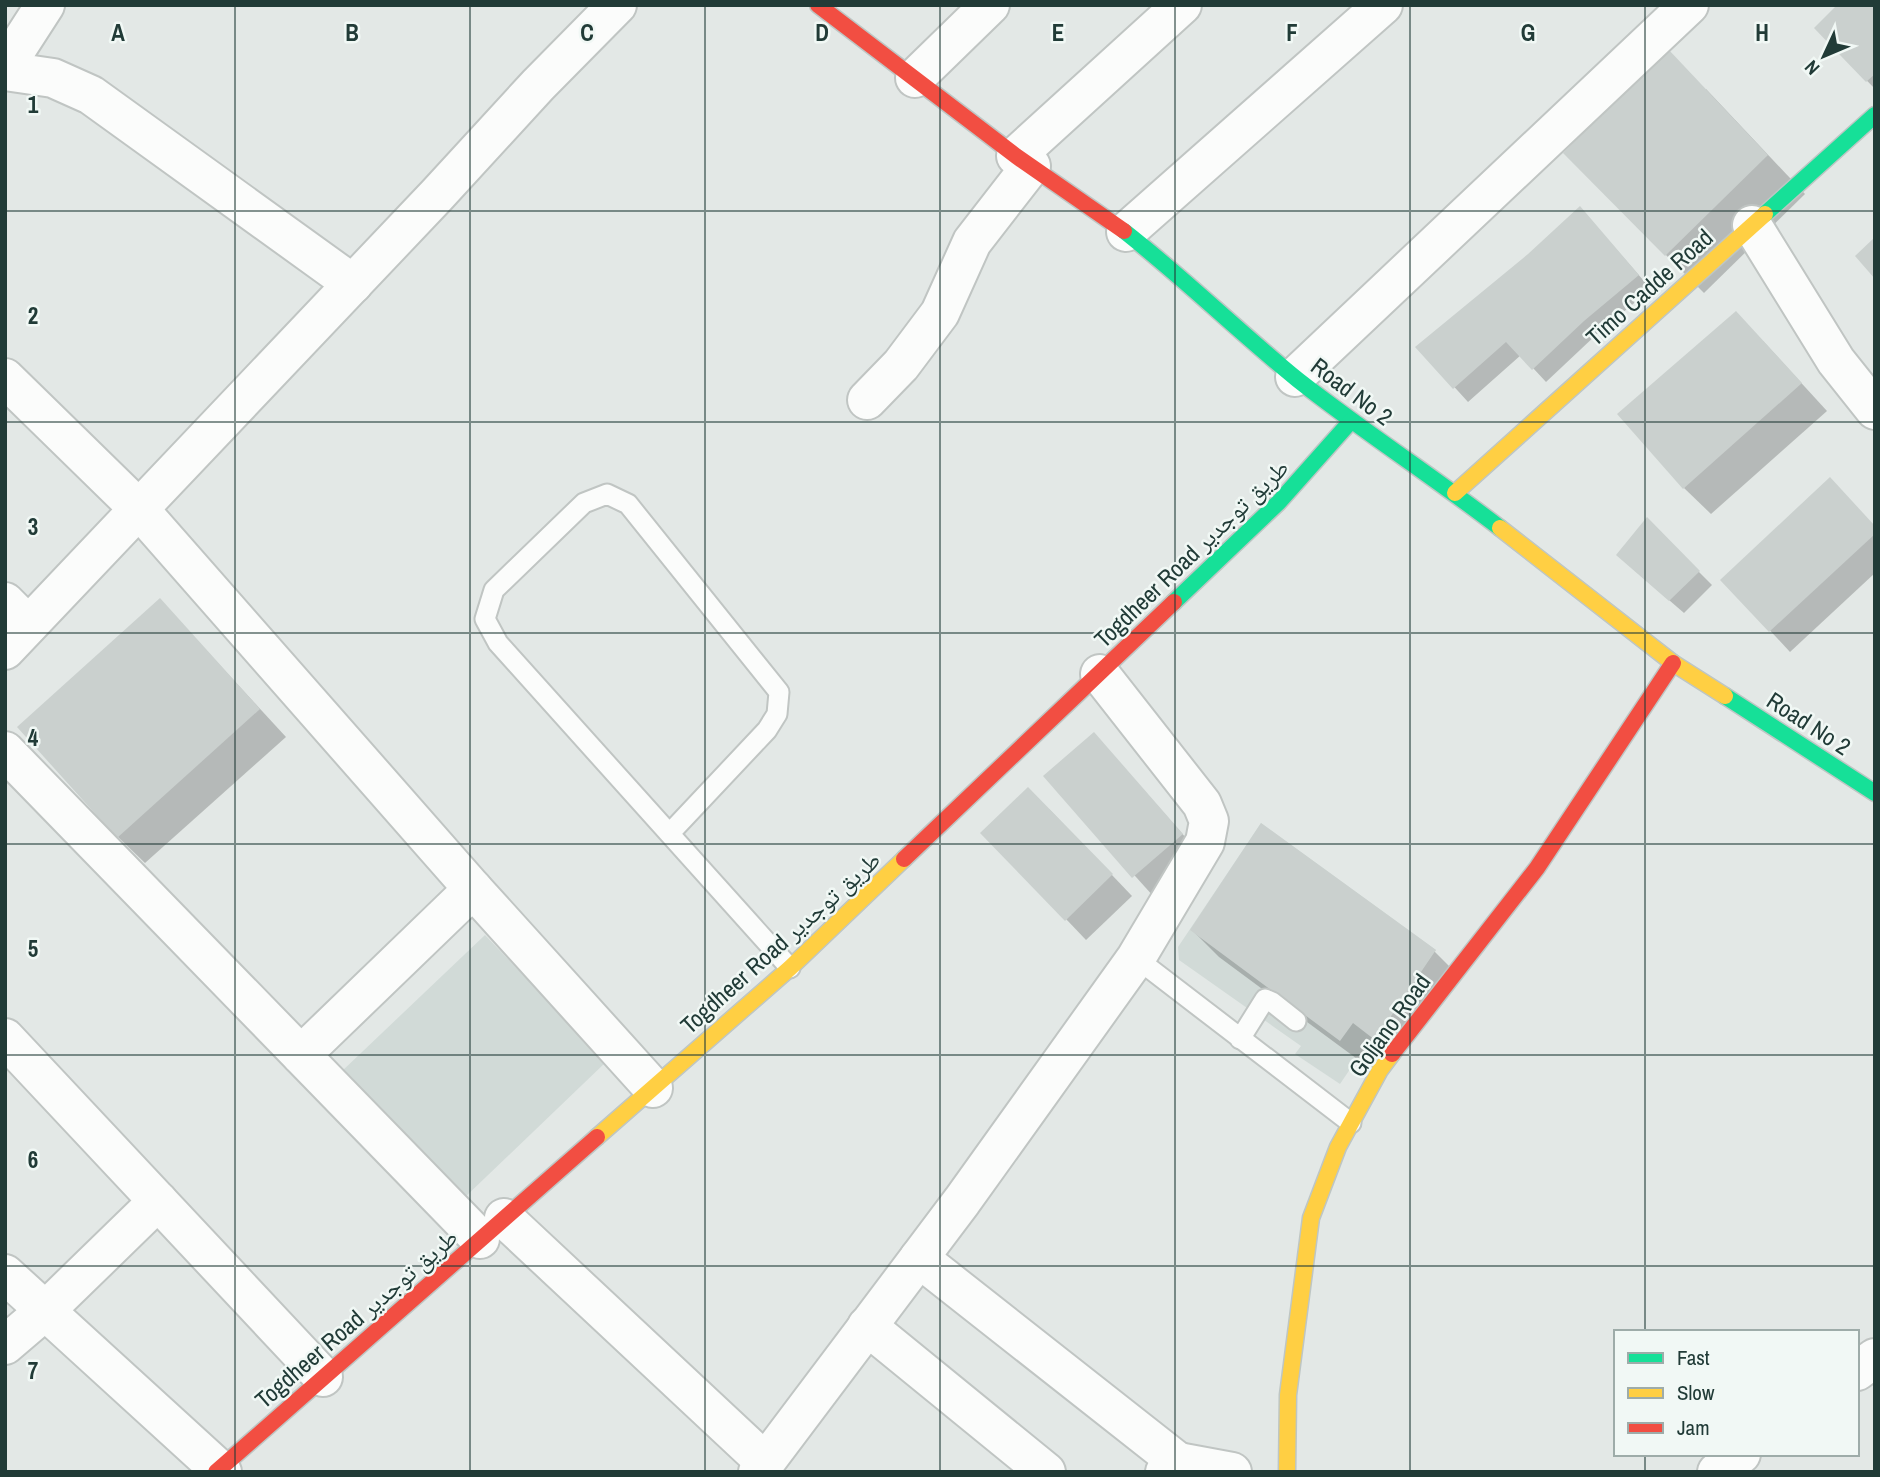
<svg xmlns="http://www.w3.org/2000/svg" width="1880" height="1477" font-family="'Archivo Narrow','Noto Naskh Arabic',sans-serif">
<rect width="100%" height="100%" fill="#e3e8e6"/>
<g fill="#d1dad7">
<polygon points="1261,823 1436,950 1375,1040 1371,1038 1340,1084 1295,1054 1301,1046 1179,960 1178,947"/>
<polygon points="485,935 606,1062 463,1199 341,1072"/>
</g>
<g fill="#0003">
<polygon points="1875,5 1875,89 1816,28"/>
<polygon points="1706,89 1805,194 1704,293 1666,255"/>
<polygon points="1580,208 1651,289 1597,334 1546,382 1521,355 1468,402 1418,347 1529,256"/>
<polygon points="1763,341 1827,411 1711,514 1684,488"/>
<polygon points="1647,520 1712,585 1684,613 1632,568"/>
<polygon points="1875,526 1875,573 1790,652 1723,580"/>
<polygon points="160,600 286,737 145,863 118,837"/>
<polygon points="1094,734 1202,856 1154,897 1045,776"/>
<polygon points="1049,809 1132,896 1086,940 1066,919"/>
<polygon points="1261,825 1435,952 1462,979 1368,1067 1219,957 1192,930"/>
</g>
<g fill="#cad0ce">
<polygon points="1837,5 1875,5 1875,74 1866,82 1814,28"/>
<polygon points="1668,49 1768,155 1665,256 1563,153"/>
<polygon points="1580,206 1639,275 1584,321 1532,370 1506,342 1453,389 1415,347 1528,254"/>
<polygon points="1875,237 1875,279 1855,256"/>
<polygon points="1736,311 1802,383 1683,489 1617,414"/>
<polygon points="1830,477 1875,526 1875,534 1769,632 1720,580"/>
<polygon points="1647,517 1700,571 1669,601 1616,555"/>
<polygon points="160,598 260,709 117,838 17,727"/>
<polygon points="1094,732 1183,834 1132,878 1043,776"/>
<polygon points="1028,787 1113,874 1065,921 980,833"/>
<polygon points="1261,823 1436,950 1375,1040 1353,1023 1340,1041 1190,930"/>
</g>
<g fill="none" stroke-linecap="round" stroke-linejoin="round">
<defs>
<g id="lane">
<polyline points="670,833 767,730 777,714 779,692 628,504 607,494 584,503 494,590 485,619 498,643 790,968"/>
<polyline points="1136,958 1351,1123"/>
<polyline points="1240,1039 1265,999 1272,1002 1296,1021"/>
</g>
<g id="street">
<polyline points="5,67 45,5"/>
<polyline points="5,71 53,78 91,95 353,284"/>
<polyline points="915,78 990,5"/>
<polyline points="1016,156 1182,5"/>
<polyline points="1752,225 1836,361 1875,410"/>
<polyline points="1126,232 1383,5"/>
<polyline points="1295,377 1689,5"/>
<polyline points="5,378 138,508 473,889 653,1088"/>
<polyline points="867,400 901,365 940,313 972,242 1031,166"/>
<polyline points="5,602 28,625"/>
<polyline points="5,650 437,195 538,85 617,5"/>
<polyline points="5,751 480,1239"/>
<polyline points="5,1038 323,1377"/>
<polyline points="301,1055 473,889"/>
<polyline points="504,1218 765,1462"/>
<polyline points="919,1258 1178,1462"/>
<polyline points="5,1274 222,1472"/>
<polyline points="867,1326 1046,1472"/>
<polyline points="5,1345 46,1310 158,1201"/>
<polyline points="1857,1371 1875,1358"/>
<polyline points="758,1472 962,1201 1136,958 1205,842 1209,821 1202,804 1100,674"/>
<polyline points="1165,1472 1178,1462 1232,1472"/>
<polyline points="1717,1472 1741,1454"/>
</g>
<g id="fast">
<polyline points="1765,214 1875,115"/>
<path d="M1124,231C1184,278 1239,332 1298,380C1364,432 1434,477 1500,528"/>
<polyline points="1174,602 1279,502 1351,421"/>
<polyline points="1725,696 1875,793"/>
</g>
<g id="slow">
<polyline points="1455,493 1765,214"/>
<polyline points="1500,528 1673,663 1725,696"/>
<polyline points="597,1137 790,968 904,859"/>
<polyline points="1287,1472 1288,1395 1311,1218 1338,1147 1380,1070 1392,1054"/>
</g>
<g id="jam">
<polyline points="818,5 1016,156 1124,231"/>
<polyline points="904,859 1174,602"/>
<polyline points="1392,1054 1537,868 1673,663"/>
<polyline points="216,1472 597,1137"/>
</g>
</defs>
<use href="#lane" stroke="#c0c5c3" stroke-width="23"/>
<use href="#street" stroke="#c0c5c3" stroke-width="42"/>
<use href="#fast" stroke="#bec6c4" stroke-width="19"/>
<use href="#slow" stroke="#bec6c4" stroke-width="19"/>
<use href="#jam" stroke="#bec6c4" stroke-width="19"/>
<use href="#lane" stroke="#fbfcfb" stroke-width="19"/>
<use href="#street" stroke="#fbfcfb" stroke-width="38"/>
<use href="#fast" stroke="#16e098" stroke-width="16"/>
<use href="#slow" stroke="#ffcf43" stroke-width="16"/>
<use href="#jam" stroke="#f24e42" stroke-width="16"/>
</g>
<path fill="none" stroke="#213b37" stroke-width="2" stroke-opacity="0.55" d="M235,5V1472M470,5V1472M705,5V1472M940,5V1472M1175,5V1472M1410,5V1472M1645,5V1332M5,211H1875M5,422H1875M5,633H1875M5,844H1875M5,1055H1875M5,1266H1875M1645,1454V1472"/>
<g text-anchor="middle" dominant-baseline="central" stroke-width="5" stroke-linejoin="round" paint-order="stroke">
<g font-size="24" fill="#213b37" stroke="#f1f8f5">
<text transform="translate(1649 287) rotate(-42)">Timo Cadde Road</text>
<text transform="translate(1352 391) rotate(37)">Road No 2</text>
<text transform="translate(1191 553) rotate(-44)">Togdheer Road طريق توجدير</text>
<text transform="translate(1809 723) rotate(33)">Road No 2</text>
<text transform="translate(780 942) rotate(-42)">Togdheer Road طريق توجدير</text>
<text transform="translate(1389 1025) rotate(-54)">Goljano Road</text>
<text transform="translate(356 1318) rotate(-41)">Togdheer Road طريق توجدير</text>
</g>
</g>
<g font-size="23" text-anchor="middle" font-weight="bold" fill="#213b37" stroke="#f1f8f5" stroke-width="5" stroke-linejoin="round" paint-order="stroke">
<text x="118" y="41">A</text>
<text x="352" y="41">B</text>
<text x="587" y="41">C</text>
<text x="822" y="41">D</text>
<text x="1058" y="41">E</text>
<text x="1292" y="41">F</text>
<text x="1528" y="41">G</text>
<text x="1762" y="41">H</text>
<text x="33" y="113">1</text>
<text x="33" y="324">2</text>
<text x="33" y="535">3</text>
<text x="33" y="746">4</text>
<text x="33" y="957">5</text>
<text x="33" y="1168">6</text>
<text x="33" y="1379">7</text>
</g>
<rect width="1880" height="1477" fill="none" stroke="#213b37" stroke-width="14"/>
<rect x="1614" y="1330" width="245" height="126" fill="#f1f8f5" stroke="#9eaca9" stroke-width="2"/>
<rect x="1628" y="1353" width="35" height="10" fill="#16e098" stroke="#9eaca9" stroke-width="2"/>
<text x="1677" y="1365" font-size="21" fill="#213b37">Fast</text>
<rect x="1628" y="1388" width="35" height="10" fill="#ffcf43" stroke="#9eaca9" stroke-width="2"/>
<text x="1677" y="1400" font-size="21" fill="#213b37">Slow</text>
<rect x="1628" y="1423" width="35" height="10" fill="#f24e42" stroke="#9eaca9" stroke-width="2"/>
<text x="1677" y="1435" font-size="21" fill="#213b37">Jam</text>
<g transform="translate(1824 56) rotate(226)" stroke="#f1f8f5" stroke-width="5" paint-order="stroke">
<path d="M0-5L12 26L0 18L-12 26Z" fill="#213b37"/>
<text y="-10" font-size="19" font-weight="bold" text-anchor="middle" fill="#213b37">N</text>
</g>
</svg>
